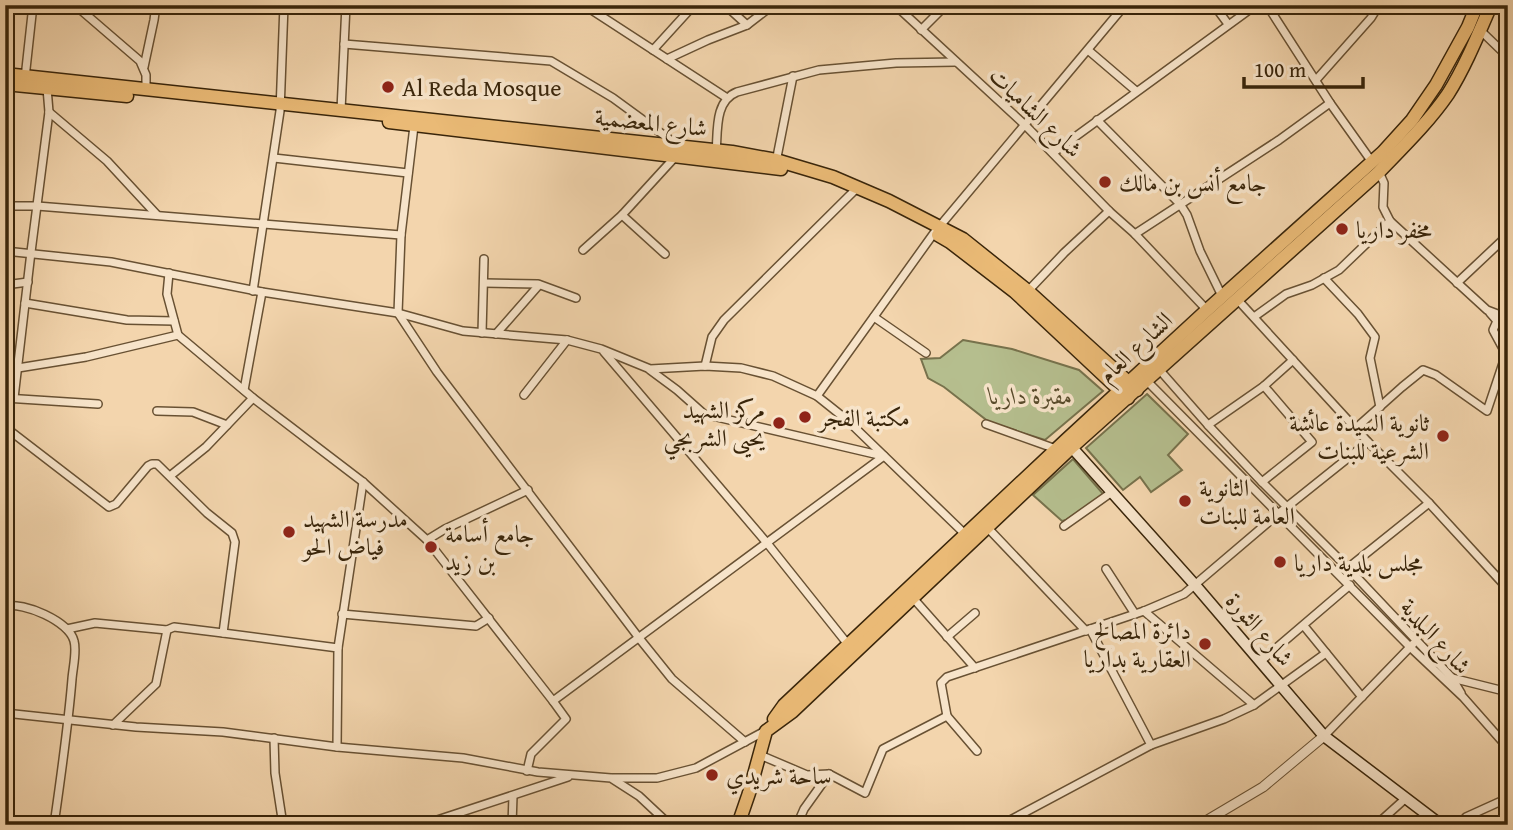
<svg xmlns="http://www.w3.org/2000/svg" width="1513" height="830" font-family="'Gentium Book Plus',Amiri,serif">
<rect width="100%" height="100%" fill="#f3d5ad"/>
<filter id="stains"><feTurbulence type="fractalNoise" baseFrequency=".00286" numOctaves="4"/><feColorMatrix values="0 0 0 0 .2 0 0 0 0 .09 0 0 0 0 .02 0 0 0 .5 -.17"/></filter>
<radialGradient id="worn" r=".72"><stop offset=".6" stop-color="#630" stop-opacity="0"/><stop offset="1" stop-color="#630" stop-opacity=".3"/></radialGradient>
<g fill="#b5be8e" stroke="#77724c" stroke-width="2">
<polygon points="963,340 1012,349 1079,370 1103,391 1045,440 989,422 944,387 928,378 921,359 940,358"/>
<polygon points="1147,394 1188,434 1168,455 1182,470 1151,492 1140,477 1123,490 1086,448"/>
<polygon points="1073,459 1104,495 1066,520 1062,521 1033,495"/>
</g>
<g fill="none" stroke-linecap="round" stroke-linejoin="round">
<defs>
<g id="minor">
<polyline points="75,5 140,61 146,75 146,90"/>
<polyline points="584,5 727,98"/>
<polyline points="725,5 747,25"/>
<polyline points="895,5 1025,125 1109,211 1135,234 1207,310"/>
<polyline points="1214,5 1228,24"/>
<polyline points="1267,5 1330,103 1372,162"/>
<polyline points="921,30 946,5"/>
<polyline points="1480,30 1508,57"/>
<polyline points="344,44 551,61 613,98 676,144"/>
<polyline points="653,50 694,5"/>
<polyline points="1088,50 1136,91"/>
<polyline points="667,59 708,40 747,25 773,5"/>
<polyline points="144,67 154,20 156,5"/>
<polyline points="25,78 33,5"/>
<polyline points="1316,80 1371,18 1379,5"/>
<polyline points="341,110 346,5"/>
<polyline points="49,112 107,161 157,215"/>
<polyline points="1097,120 1180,204 1187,215 1200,251 1222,296"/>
<polyline points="414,126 401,235 398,313 437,372 639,638 672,679 745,742"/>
<path d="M716,153C718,132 714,101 737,92L819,70L896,63L956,62"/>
<polyline points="1053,153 1256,5"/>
<polyline points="274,158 408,173"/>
<polyline points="776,162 793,76"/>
<polyline points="1379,172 1384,183 1383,207 1390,221 1487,310 1508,318"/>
<polyline points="5,206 37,206 401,235"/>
<polyline points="622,215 665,254"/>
<polyline points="1135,234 1279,140 1330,103"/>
<polyline points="583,250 622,215 676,156"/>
<polyline points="5,251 111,262 262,292 398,313 463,331 567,340 601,349 650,369 705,366 741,368 773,376 817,396 847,420 967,536"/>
<polyline points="169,273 167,294 178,335 253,398 363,482 427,540 553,701 884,456"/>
<polyline points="1324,278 1358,314 1375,337 1370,358 1380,407"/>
<polyline points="484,283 538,284 576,298"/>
<polyline points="1457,283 1508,235"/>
<polyline points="5,285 28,282"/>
<polyline points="253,291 280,111 284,5"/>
<polyline points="1028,291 1064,253 1109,211"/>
<polyline points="1236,298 1368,442 1429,503 1508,589"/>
<polyline points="25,303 127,320 174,321"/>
<polyline points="874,317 926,353"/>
<polyline points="1254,317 1286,294 1312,285 1339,270 1390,221"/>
<polyline points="482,333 484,259"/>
<polyline points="496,334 539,285"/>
<polyline points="604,352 767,543 850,647"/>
<polyline points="705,366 712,337 724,320 854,191"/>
<polyline points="1157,367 1208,425 1262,482 1348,568 1452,678 1461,693"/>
<polyline points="18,368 86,357 178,335"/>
<polyline points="650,370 677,390 704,414 883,456"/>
<polyline points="1145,379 1410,647 1463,697 1508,748"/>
<polyline points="244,390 262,292"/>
<polyline points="524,395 567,340"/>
<polyline points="817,396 934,233 1125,5"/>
<polyline points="5,398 98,404"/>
<polyline points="14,398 31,252 49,112 47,88"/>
<polyline points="157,411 193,412 227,425"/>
<polyline points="986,424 1056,449"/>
<polyline points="1208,425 1264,386 1293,360"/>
<polyline points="5,427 109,507 116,504 148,466 152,464 157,464 207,513 232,533 235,542 223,633 338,648 337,747"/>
<polyline points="1356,428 1402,387 1423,370 1436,375 1487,411 1506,354 1493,330 1497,321 1490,313"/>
<polyline points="170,476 206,447 253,398"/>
<polyline points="1262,482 1312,442 1264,386"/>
<polyline points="985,525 1086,631"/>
<polyline points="1064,526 1112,492"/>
<polyline points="427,540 445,529 528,490"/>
<polyline points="1348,568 1429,503"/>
<polyline points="1106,569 1135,614"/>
<polyline points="913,598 975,668"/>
<path d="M5,606C24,602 69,621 74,641C77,651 73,667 72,679C68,728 61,776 54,825"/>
<polyline points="1144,611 1254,705"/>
<polyline points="342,614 476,626 489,618"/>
<polyline points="1304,626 1362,697"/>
<polyline points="67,629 95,623 167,630"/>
<polyline points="1090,629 1151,745"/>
<polyline points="947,637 975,613"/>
<polyline points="338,648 363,482"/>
<polyline points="1260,662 1350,585"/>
<polyline points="1452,678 1508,692"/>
<polyline points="5,713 136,727 223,732 337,747 463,758 538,772 611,778 639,796 670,825"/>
<polyline points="947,716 977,751"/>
<polyline points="113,725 156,684 167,630 174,627 223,633"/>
<polyline points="1324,736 1413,644"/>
<polyline points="274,738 275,773 283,825"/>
<polyline points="760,755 807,775 829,774"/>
<polyline points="527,771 531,754 566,719 553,701"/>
<polyline points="613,778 657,778 696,768 765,731"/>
<polyline points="953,821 957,825"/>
<polyline points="422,825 568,777"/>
<polyline points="512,825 513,796"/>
<polyline points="797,825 804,809 829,774 865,793 883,749 947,716 941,683 947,677 1144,611 1184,594 1278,514 1368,442"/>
<polyline points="1001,825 1151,745 1224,719 1254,705 1326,653"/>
<polyline points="1376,825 1406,798"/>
<polyline points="1459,825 1466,817 1508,798"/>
</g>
<polyline id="tertiary" points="1199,825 1263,787 1324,736"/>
<polyline id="secondary" points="1067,442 1195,585 1324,736 1441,825"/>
<g id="primary">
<polyline points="5,74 732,152 776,160 833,177 889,201 963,239 1028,291 1137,390"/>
<polyline points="5,84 127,96"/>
<polyline points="389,122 781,169"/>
<polyline points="938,235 950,242 1015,292 1128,398"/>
<polyline points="774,719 784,705 1066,440 1207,310 1383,152 1412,120 1436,85 1468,27 1477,5"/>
<path d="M738,825L749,793L766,731L792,712L1072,447L1379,172C1403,147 1428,123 1448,94C1465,67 1478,35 1491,5"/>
</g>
</defs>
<use href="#minor" stroke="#685133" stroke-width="10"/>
<use href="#tertiary" stroke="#685133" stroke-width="11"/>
<use href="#secondary" stroke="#39250a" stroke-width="13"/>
<use href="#primary" stroke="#39250a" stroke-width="15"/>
<use href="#minor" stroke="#f7e4ca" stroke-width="7"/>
<use href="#tertiary" stroke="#f7e4ca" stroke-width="9"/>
<use href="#secondary" stroke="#f7e4ca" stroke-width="10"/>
<use href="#primary" stroke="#eaba76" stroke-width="12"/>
</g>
<g fill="#8f2418" stroke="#f7e4ca" stroke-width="2.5">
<circle cx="388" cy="87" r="7"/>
<circle cx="1105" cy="182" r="7"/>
<circle cx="1342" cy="229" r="7"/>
<circle cx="805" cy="417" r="7"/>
<circle cx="779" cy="423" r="7"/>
<circle cx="1443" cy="436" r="7"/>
<circle cx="1185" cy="501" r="7"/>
<circle cx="289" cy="532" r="7"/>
<circle cx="431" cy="547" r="7"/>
<circle cx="1280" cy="562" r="7"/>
<circle cx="1205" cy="644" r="7"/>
<circle cx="712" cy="775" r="7"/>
</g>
<g text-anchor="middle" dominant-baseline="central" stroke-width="7" stroke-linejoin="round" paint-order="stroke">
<g font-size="24" fill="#39250a" stroke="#f7e4ca" text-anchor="start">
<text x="402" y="87">Al Reda Mosque</text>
<text x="1119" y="182">جامع أنس بن مالك</text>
<text x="1356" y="229">مخفر داريا</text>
<text x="765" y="409" text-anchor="end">مركز الشهيد<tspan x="765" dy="28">يحيى الشربجي</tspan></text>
<text x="819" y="417">مكتبة الفجر</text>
<text x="1429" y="422" text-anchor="end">ثانوية السيدة عائشة<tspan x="1429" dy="28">الشرعية للبنات</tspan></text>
<text x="1199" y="487">الثانوية<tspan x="1199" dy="28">العامة للبنات</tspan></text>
<text x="303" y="518">مدرسة الشهيد<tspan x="303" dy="28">فياض الحو</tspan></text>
<text x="445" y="533">جامع أسامة<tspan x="445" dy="28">بن زيد</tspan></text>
<text x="1294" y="562">مجلس بلدية داريا</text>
<text x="1191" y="630" text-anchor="end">دائرة المصالح<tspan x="1191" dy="28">العقارية بداريا</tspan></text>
<text x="726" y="775">ساحة شريدي</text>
</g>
<g font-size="24" fill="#39250a" stroke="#f7e4ca">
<text transform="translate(1036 112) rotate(44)">شارع الشاميات</text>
<text transform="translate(651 122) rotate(6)">شارع المعضمية</text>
<text transform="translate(1135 347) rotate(-43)">الشارع العام</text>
<text transform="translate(1260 629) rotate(49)">شارع الثورة</text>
<text transform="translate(1436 636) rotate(48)">شارع البلدية</text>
</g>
<g font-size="24" font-style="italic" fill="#584b2b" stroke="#f7e4ca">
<text x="1031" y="395">مقبرة داريا</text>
</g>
</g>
<rect width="1513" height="830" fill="none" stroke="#f3d5ad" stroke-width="28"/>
<rect x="7" y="7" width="1499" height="816" fill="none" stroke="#39250a" stroke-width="3.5"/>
<rect x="14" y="14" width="1485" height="802" fill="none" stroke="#39250a" stroke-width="2"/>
<path d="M1244 77v10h119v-10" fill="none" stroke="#39250a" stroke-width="3.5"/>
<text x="1254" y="77" font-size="21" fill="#39250a" stroke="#f7e4ca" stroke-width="5" paint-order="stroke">100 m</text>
<rect width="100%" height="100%" filter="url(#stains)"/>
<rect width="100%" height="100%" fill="url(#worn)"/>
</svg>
